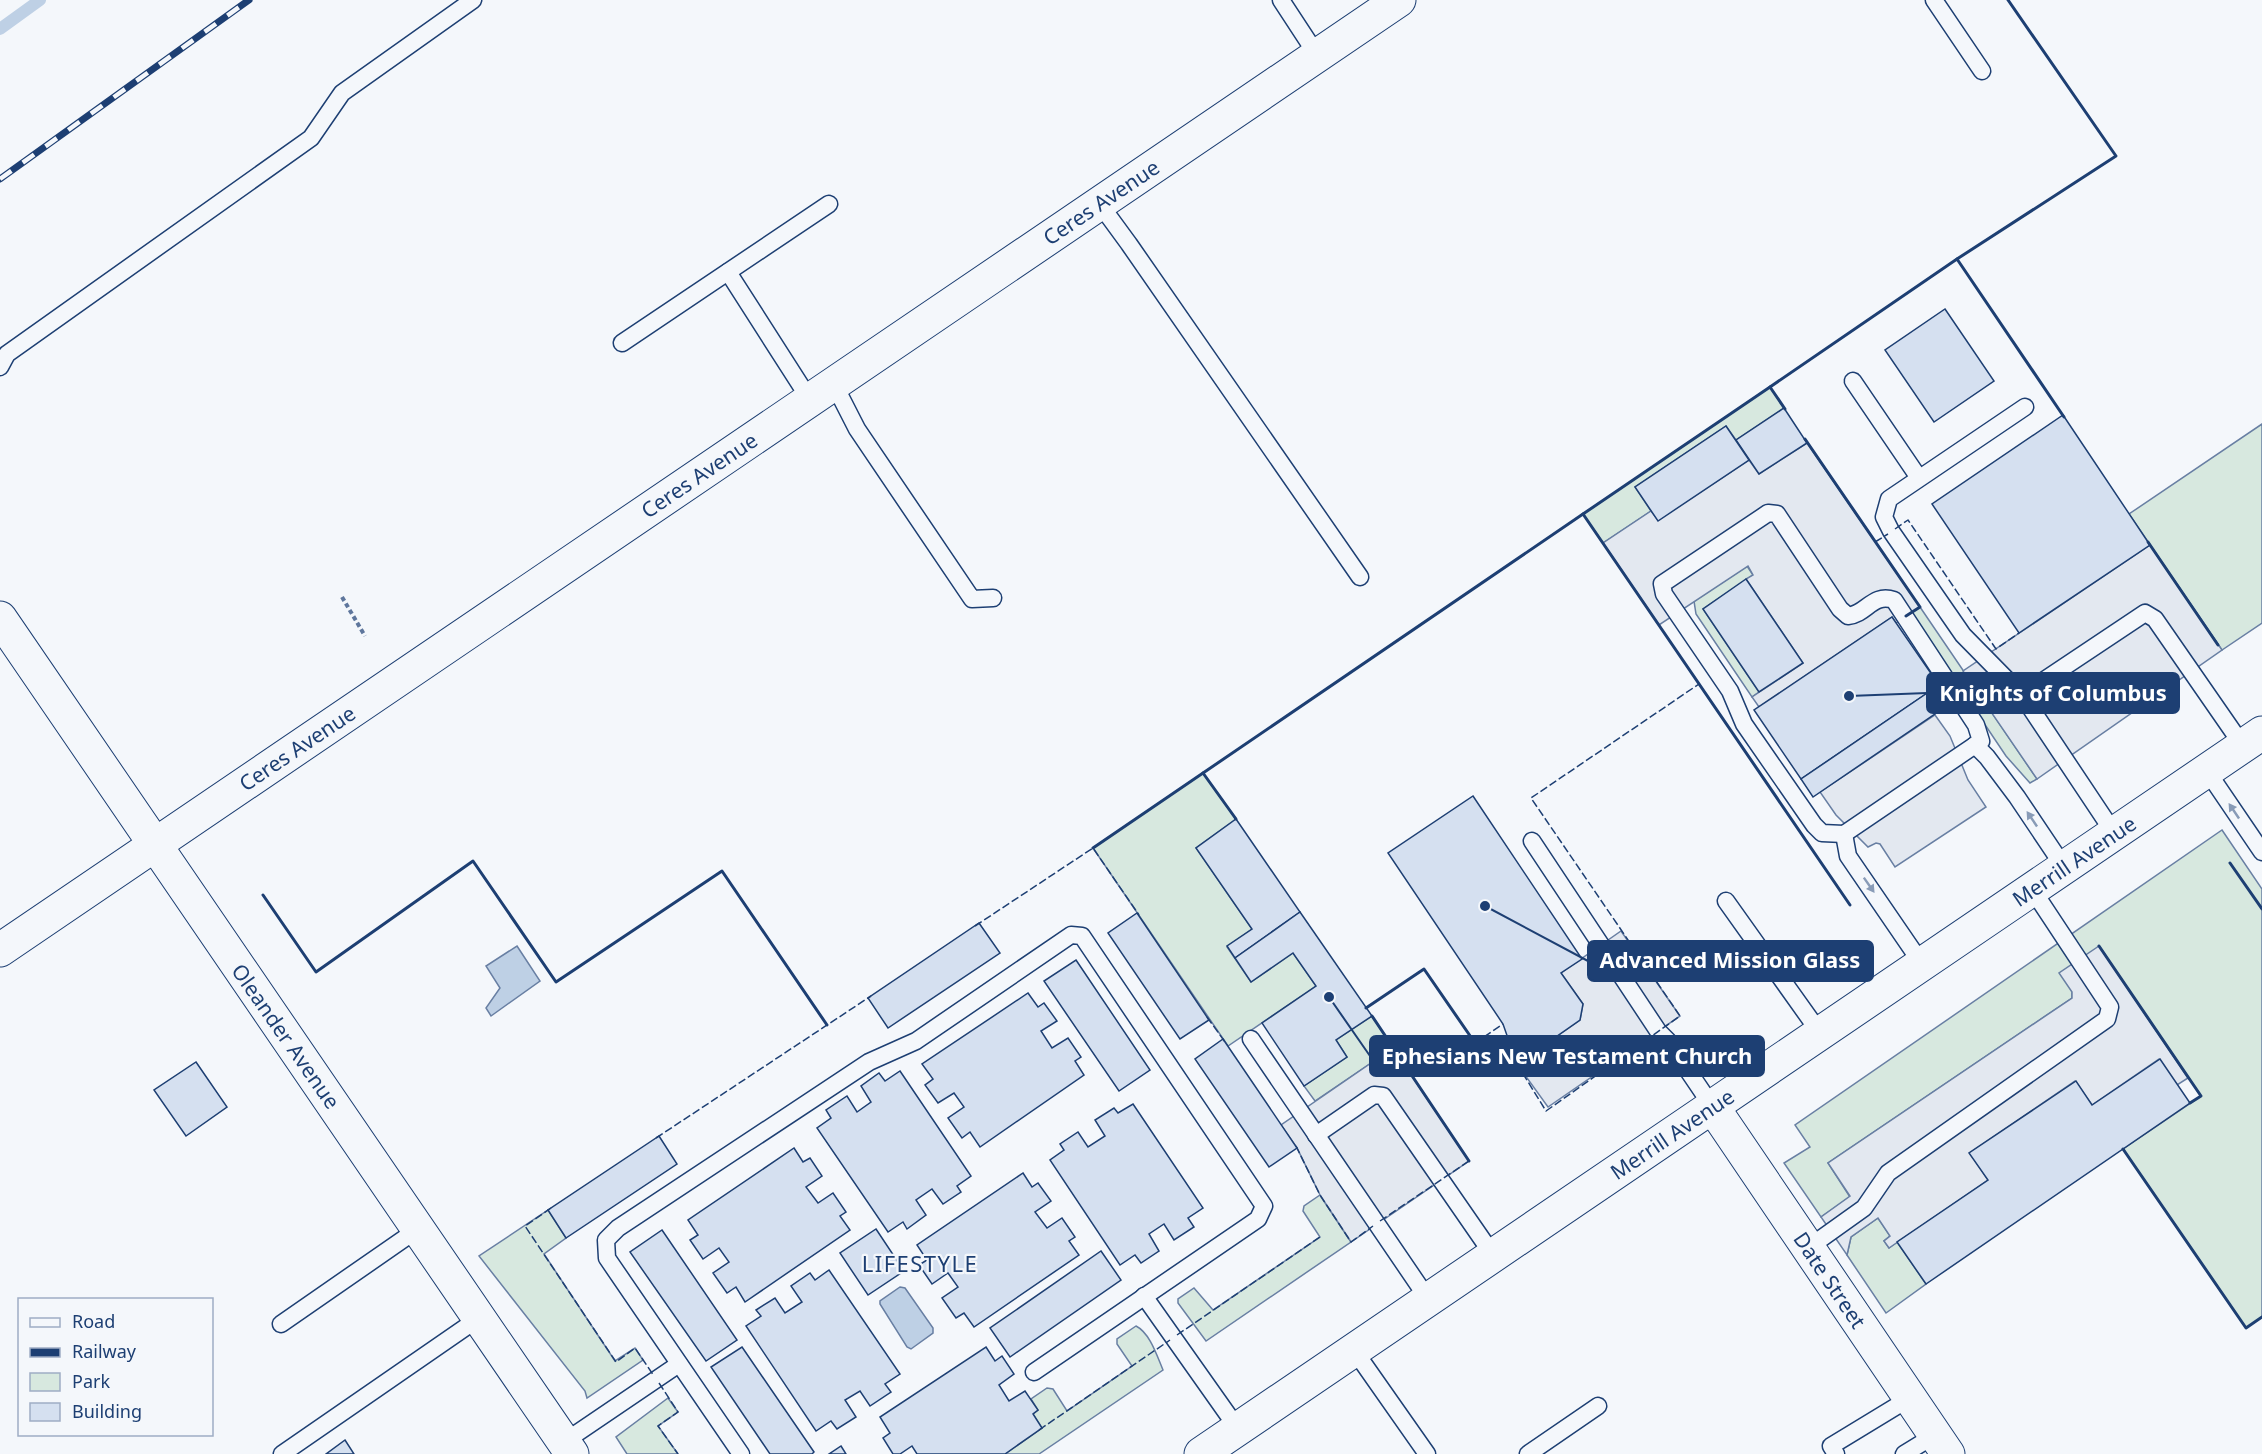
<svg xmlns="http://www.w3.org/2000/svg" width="2262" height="1454" font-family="'Noto Sans',sans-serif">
<rect width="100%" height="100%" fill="#f4f7fb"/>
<g fill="#d7e8df" stroke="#687fa3" stroke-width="1.5">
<polygon points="1770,387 1784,408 1736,440 1726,426 1635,487 1651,511 1603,543 1583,514"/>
<polygon points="2262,424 2262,623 2222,650 2129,514"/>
<polygon points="1747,566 1753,575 1703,609 1759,692 1752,697 1696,614 1694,601"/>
<polygon points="1920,607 2037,779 2030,783 2006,756 1910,613"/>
<polygon points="1203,773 1236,819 1196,848 1252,929 1227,947 1251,982 1293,953 1316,986 1228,1046 1093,848"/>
<polygon points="2222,830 2262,889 2262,1317 2246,1328 2123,1149 2201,1096 2099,946 2072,993 2072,998 1828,1163 1850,1197 1821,1217 1784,1163 1810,1147 1795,1125"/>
<polygon points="1372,1016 1393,1048 1315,1101 1304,1086 1347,1057 1336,1040"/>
<polygon points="1320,1195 1351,1242 1206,1341 1178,1303 1178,1299 1194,1288 1213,1310 1320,1237 1303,1211 1304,1206"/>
<polygon points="548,1210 566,1238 544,1254 615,1361 635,1348 643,1360 587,1398 585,1391 479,1256"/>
<polygon points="1878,1218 1890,1236 1884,1241 1889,1248 1897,1242 1926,1284 1886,1313 1847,1255 1851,1237"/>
<path d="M1136,1326C1150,1333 1157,1356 1163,1370L1039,1454H1005L1042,1428L1033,1414L1038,1410L1031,1399L1047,1388L1053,1389L1067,1411L1132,1366L1117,1344V1339Z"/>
<polygon points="668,1398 678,1412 658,1426 678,1454 627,1454 616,1437"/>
</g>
<g fill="#e3e8f0" stroke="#687fa3" stroke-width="1.5">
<polygon points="1807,443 1920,607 1896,623 1892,617 1759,707 1752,697 1803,663 1746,579 1753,575 1748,566 1659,625 1603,543 1651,511 1658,520 1749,460 1759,474"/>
<polygon points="2150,545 2222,650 2037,779 1963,671"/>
<polygon points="1935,715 1950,736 1968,780 1986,807 1895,867 1880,844 1876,843 1868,847 1836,815 1820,792"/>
<polygon points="1621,931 1680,1016 1548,1107 1517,1064 1580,1020 1583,1004 1561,973"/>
<polygon points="2099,946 2188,1078 2177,1085 2159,1059 2092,1105 2075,1081 1970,1153 1988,1180 1889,1248 1884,1241 1890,1236 1878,1218 1851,1237 1847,1255 1821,1217 1850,1196 1828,1163 2072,998 2072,992 2059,973"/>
<polygon points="1393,1048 1469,1161 1351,1242 1320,1195 1297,1148 1281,1125"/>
</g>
<g fill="#bed0e5" stroke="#687fa3" stroke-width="1.5">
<polygon points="517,946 540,981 491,1016 486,1008 500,988 486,966"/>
<polygon points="900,1287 905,1288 933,1328 933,1333 911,1349 907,1347 880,1304 880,1301"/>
</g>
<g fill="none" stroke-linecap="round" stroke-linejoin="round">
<polyline stroke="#bed0e5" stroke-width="12" points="0,29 40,0"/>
</g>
<g fill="#d5e0f0" stroke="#1d3f73" stroke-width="1.5">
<polygon points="1945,309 1994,381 1934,422 1885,350"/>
<polygon points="1784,408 1807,443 1759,474 1736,440"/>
<polygon points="2063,415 2150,545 2019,633 1932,504"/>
<polygon points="1726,426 1749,460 1658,521 1635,487"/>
<polygon points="1746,579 1803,663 1759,692 1703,609"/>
<polygon points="1892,617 1939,685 1801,779 1754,710"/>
<polygon points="1939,685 1951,703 1813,797 1801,779"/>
<polygon points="1473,796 1582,959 1561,973 1583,1004 1580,1020 1517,1064 1503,1024 1388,853"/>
<polygon points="1236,819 1300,912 1235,958 1227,946 1252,929 1196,848"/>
<polygon points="1300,912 1372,1016 1336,1040 1347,1057 1304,1086 1262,1023 1316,986 1293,953 1251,982 1235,958"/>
<polygon points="1137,913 1209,1020 1180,1039 1108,933"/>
<polygon points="979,923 1000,953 888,1028 868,998"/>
<polygon points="1076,960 1150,1070 1119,1091 1044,981"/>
<polygon points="1028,993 1038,1007 1044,1003 1057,1021 1041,1031 1052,1048 1068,1038 1081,1057 1075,1061 1084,1075 980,1147 970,1132 962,1138 948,1118 964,1107 954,1093 938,1103 925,1085 933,1079 922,1064"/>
<polygon points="1223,1039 1297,1148 1269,1167 1195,1059"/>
<polygon points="2160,1059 2190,1103 1926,1284 1897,1242 1988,1180 1969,1153 2076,1081 2092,1105"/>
<polygon points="196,1062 227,1107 186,1136 154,1090"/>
<polygon points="900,1071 971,1176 957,1186 961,1192 943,1204 932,1189 916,1200 926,1215 907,1229 903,1222 888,1232 817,1128 831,1118 826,1110 847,1096 857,1112 871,1102 861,1086 879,1073 885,1081"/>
<polygon points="1133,1104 1203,1208 1188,1218 1194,1227 1174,1240 1164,1224 1149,1234 1159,1251 1141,1263 1135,1255 1120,1265 1050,1160 1064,1150 1060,1144 1078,1132 1088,1147 1105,1136 1095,1120 1114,1108 1118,1113"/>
<polygon points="659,1136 677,1164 566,1238 548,1210"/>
<polygon points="794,1148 803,1162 810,1158 822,1176 806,1187 818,1203 833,1193 846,1212 840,1216 850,1230 745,1302 736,1287 727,1293 713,1273 729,1262 719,1248 703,1259 690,1240 698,1235 688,1220"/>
<polygon points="1023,1173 1032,1187 1038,1183 1051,1201 1035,1212 1047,1228 1062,1218 1075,1237 1069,1241 1079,1255 974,1327 964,1313 956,1318 942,1298 958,1287 948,1273 932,1284 919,1265 927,1260 917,1245"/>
<polygon points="876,1229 904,1271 868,1295 840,1253"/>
<polygon points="662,1230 737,1340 706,1361 630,1252"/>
<polygon points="1101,1251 1121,1280 1010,1357 990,1328"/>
<polygon points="829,1270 900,1374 885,1384 891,1392 870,1406 860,1391 845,1400 856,1417 837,1429 831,1421 816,1431 746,1326 761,1316 756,1310 775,1298 785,1313 802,1302 791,1286 810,1273 815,1280"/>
<polygon points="742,1347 814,1452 812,1454 770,1454 711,1367"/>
<polygon points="986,1347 995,1361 1002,1356 1014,1374 999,1385 1009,1401 1025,1391 1038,1410 1033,1414 1042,1428 1005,1454 917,1454 912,1446 900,1454 893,1454 883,1438 890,1433 880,1417"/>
<polygon points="345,1440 354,1454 326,1454"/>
<polygon points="841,1446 846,1454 829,1454"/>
</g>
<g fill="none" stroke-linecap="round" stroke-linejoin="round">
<defs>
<g id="lane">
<polyline points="1281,0 1317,55"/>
<polyline points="1934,0 1982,71"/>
<polyline points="1099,203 1129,244 1360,577"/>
<polyline points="728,272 810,400"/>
<polyline points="622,343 829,204"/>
<polyline points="0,367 7,354 311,138 342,93 473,0"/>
<polyline points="1853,381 1919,478"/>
<polyline points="834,384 857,429 972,599 993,598"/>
<polyline points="2025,407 1889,499 1884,517 1891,531 1963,635 2022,695 2114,833"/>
<path d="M1768,513L1777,514L1840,609L1848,616C1867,614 1872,593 1894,600L1976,725L1981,741L1844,834L1822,833L1814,825L1744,724L1730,691L1664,594L1662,584Z"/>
<polyline points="2022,695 2145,613 2155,619 2243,746"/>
<polyline points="1975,745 1987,757 2017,797 2064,867"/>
<polyline points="2207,771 2262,852"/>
<polyline points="1844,834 1848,856 1922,964"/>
<polyline points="1532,841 1658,1031 1668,1041 1712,1106"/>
<polyline points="1726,901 1820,1033"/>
<polyline points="1251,1039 1428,1299"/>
<polyline points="1316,1135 1374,1095 1383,1096 1493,1255"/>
<polyline points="1808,1248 1864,1208 1888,1173 2107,1019 2110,1007 2032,889"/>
<polyline points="1144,1296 1238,1429"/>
<polyline points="281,1324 418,1229"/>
<polyline points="1354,1350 1427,1454"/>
<polyline points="564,1442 679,1364"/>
<polyline points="282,1454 479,1318"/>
<polyline points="741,1454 607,1258 606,1240 618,1228 869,1062 916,1041 1071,935 1082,936 1264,1206 1258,1219 1034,1372"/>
<polyline points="1528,1454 1598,1406"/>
<polyline points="1836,1454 1831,1446 1910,1398"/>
<polyline points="1904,1454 1935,1435"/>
</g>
<g id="street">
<polyline points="0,618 572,1454"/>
<polyline points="0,950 1399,0"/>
<polyline points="1712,1106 1948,1454"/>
</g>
<polyline id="secondary" points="1201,1454 2262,733"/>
</defs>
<use href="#lane" stroke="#1d3f73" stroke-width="19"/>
<use href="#street" stroke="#1d3f73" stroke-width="35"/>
<use href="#secondary" stroke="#1d3f73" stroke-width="35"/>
<polyline stroke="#5e769c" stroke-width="4" stroke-dasharray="4.5 3" stroke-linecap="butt" points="342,597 365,636"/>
<use href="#lane" stroke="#f4f7fb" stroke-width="16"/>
<use href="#street" stroke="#f4f7fb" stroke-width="33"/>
<use href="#secondary" stroke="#f4f7fb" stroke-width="33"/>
<defs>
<polyline id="rail" points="0,179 249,0"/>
</defs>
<use href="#rail" stroke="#1d3f73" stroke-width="7"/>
<use href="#rail" stroke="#f4f7fb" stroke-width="4.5" stroke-dasharray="14" stroke-linecap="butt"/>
<g stroke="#1d3f73" stroke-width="1.5" stroke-dasharray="8 3" stroke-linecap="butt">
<polyline points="1895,529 1908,520 1996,649 2019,633"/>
<polyline points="1875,542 1888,534"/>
<polyline points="975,926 1093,848 1139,915"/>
<polyline points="1207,1017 1225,1042"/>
<polyline points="1475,1043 1503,1024"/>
<polyline points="1517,1064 1546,1111 1680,1016 1531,798 1699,684"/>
<polyline points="656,1138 871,996"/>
<polyline points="1296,1146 1320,1195 1351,1242 1373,1226"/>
<polyline points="551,1208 525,1226 616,1362 635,1348 654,1376"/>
<polyline points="1380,1221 1469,1161"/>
<polyline points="1177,1335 1320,1237"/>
<polyline points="659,1383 678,1412 658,1426 678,1454"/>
<polyline points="1039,1430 1170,1340"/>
</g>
<g stroke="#1d3f73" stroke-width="3">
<polyline points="1957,259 2116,156 2008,0"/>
<polyline points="1770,387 1957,259 2064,417"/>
<polyline points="1785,409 1770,387 1583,514 1850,905"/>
<polyline points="1805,439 1920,607 1906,616"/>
<polyline points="2148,542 2218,645"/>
<polyline points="1203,773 1236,819"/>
<polyline points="1093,848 1583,514"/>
<polyline points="2230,863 2262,909"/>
<polyline points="263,895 316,972 473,861 556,982 722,871 827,1025"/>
<polyline points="2099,946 2201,1096 2190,1103"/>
<polyline points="1366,1008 1424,969 1475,1043 1467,1049"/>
<polyline points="1372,1016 1469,1161"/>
<polyline points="2123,1149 2246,1328 2262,1317"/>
</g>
</g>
<defs><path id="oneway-solid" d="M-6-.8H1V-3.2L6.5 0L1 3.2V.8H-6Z" transform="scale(1.5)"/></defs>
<g fill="#889bb7">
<use href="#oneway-solid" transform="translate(2234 811) rotate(-124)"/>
<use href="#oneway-solid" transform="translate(2032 819) rotate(-124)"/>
<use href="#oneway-solid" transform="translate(1869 885) rotate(55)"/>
</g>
<g text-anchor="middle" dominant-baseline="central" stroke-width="4.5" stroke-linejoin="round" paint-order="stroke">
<g font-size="21" fill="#1d3f73" stroke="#f4f7fb">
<text transform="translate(1101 202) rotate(-34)">Ceres Avenue</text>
<text transform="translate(699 475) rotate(-34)">Ceres Avenue</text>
<text transform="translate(297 748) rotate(-34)">Ceres Avenue</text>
<text transform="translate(2074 861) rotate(-34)">Merrill Avenue</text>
<text transform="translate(286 1036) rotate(55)">Oleander Avenue</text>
<text transform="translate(1672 1134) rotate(-34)">Merrill Avenue</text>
<text transform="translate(1830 1280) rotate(56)">Date Street</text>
</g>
<g font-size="22" letter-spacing="1.5" fill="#1d3f73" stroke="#f4f7fb">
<text x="920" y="1263">LIFESTYLE</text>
</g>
</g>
<path fill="none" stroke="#1d3f73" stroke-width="2" d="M1849 696L1927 693M1485 906L1588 961M1329 997L1370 1056"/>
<g fill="#1d3f73" stroke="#f4f7fb" stroke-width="2">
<circle cx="1849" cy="696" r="6"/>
<circle cx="1485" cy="906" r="6"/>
<circle cx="1329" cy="997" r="6"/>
</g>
<g fill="#1d3f73" stroke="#1d3f73" stroke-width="2">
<rect x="1927" y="673" width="252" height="40" rx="6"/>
<rect x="1588" y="941" width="285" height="40" rx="6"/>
<rect x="1370" y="1036" width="394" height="40" rx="6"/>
</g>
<g font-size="22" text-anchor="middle" font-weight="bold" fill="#fff">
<text x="2053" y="701">Knights of Columbus</text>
<text x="1730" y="968">Advanced Mission Glass</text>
<text x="1567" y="1064">Ephesians New Testament Church</text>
</g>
<rect x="18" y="1298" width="195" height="138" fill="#f4f7fb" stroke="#9eadc5" stroke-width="1.5"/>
<rect x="30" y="1318" width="30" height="9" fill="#f4f7fb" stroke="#9eadc5" stroke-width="1.5"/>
<text x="72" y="1328" font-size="18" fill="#1d3f73">Road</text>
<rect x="30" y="1348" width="30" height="9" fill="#1d3f73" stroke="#9eadc5" stroke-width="1.5"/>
<text x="72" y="1358" font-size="18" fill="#1d3f73">Railway</text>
<rect x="30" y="1373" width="30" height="18" fill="#d7e8df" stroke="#9eadc5" stroke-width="1.5"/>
<text x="72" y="1388" font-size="18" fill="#1d3f73">Park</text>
<rect x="30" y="1403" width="30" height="18" fill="#d5e0f0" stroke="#9eadc5" stroke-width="1.5"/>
<text x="72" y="1418" font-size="18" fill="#1d3f73">Building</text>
</svg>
